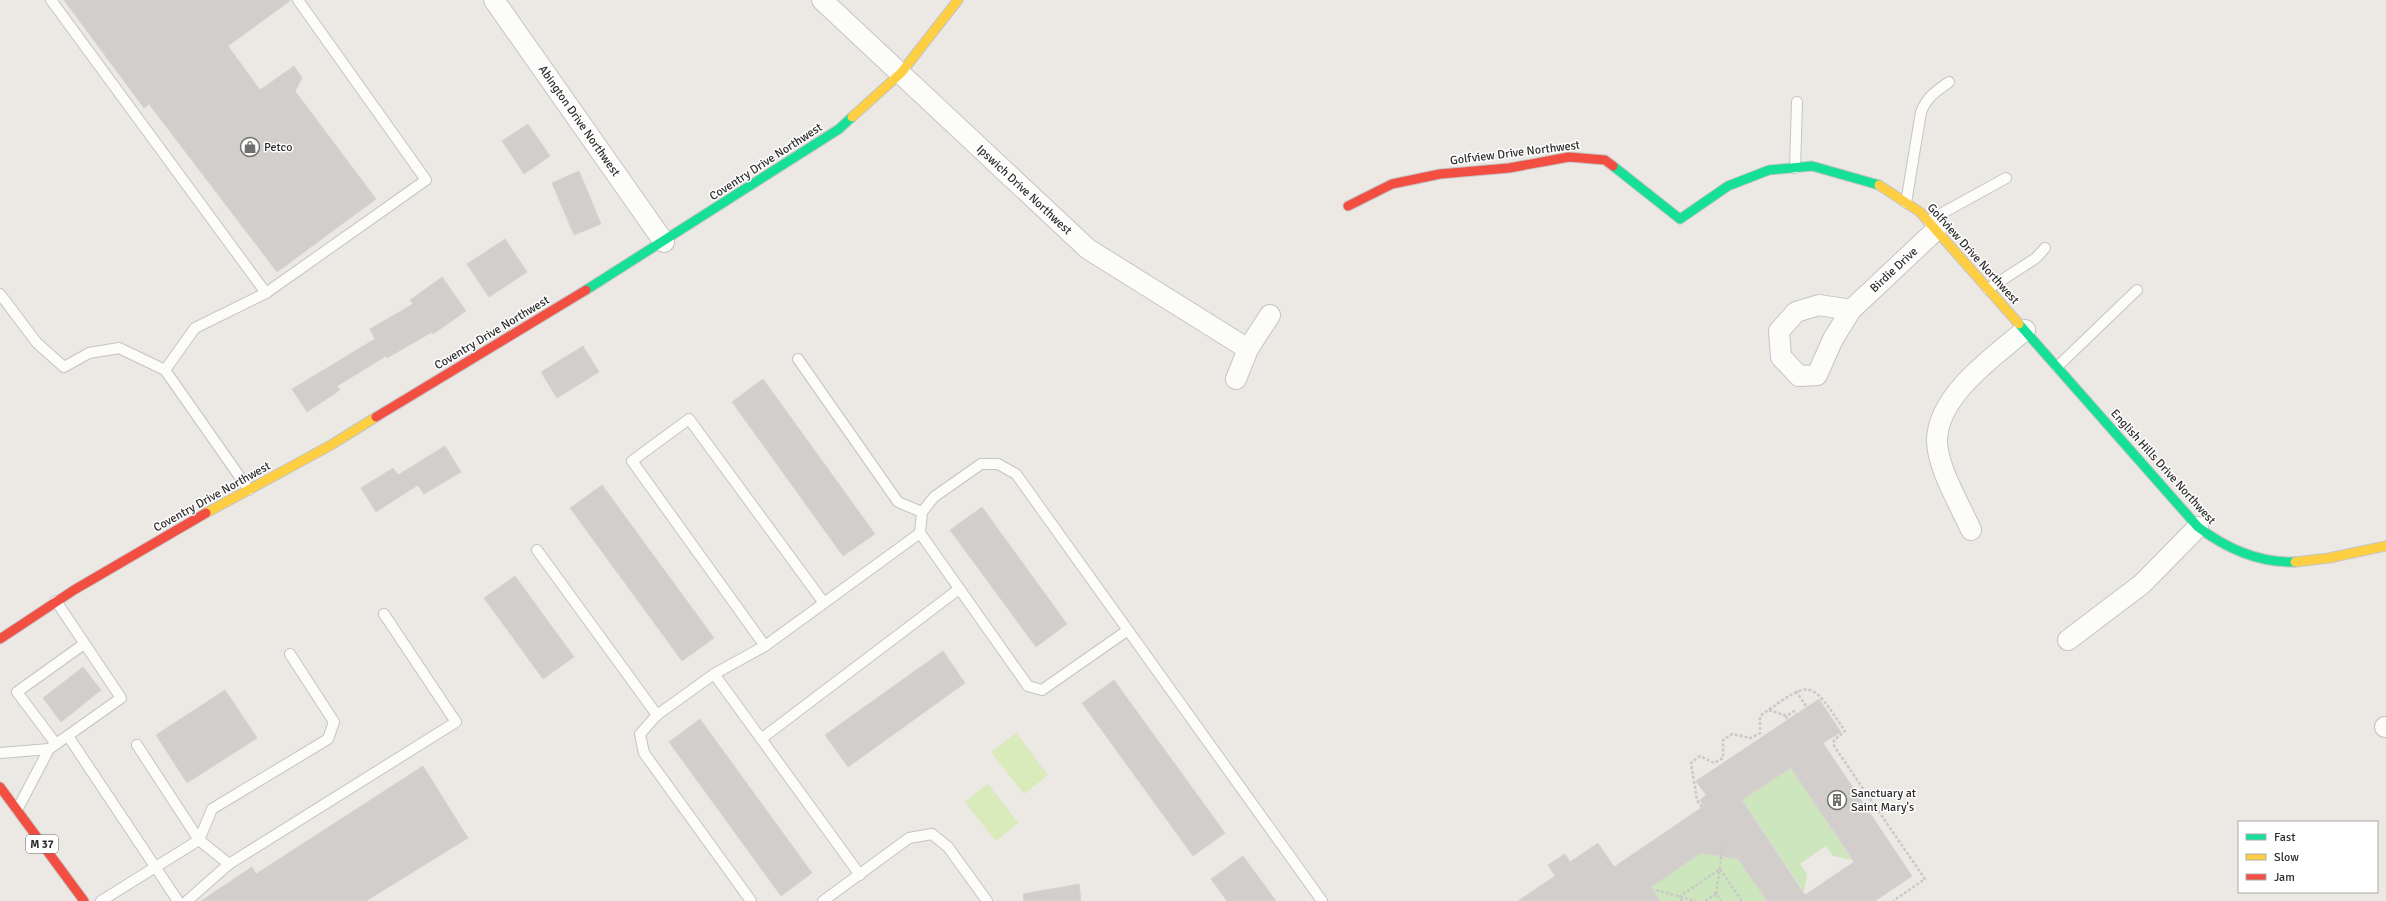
<svg xmlns="http://www.w3.org/2000/svg" width="2386" height="901" font-family="Signika,sans-serif">
<rect width="100%" height="100%" fill="#ece8e4"/>
<g fill="#cee6be">
<polygon points="1791,768 1852,860 1833,856 1826,846 1800,864 1807,874 1804,892 1742,800"/>
<polygon points="1717,842 1729,845 1767,901 1660,901 1651,887"/>
</g>
<g fill="#d9eabb">
<polygon points="1016,733 1048,775 1024,794 991,752"/>
<polygon points="988,784 1018,823 996,841 965,802"/>
</g>
<g fill="#d1cecb" stroke="#d7d4d0" fill-rule="evenodd">
<polygon points="64,0 291,0 228,46 260,90 294,66 302,78 295,91 376,199 277,272 149,104 144,108"/>
<polygon points="528,124 550,156 524,174 502,141"/>
<polygon points="579,171 601,224 574,235 552,183"/>
<polygon points="505,239 527,272 489,297 467,264"/>
<polygon points="442,277 466,311 433,334 432,332 387,358 386,356 337,386 340,390 307,412 292,389 375,339 370,329 413,304 410,300"/>
<polygon points="583,346 599,372 557,398 541,372"/>
<polygon points="763,379 875,534 843,556 732,402"/>
<polygon points="445,446 461,472 424,494 418,485 376,512 361,488 393,468 398,475"/>
<polygon points="602,485 714,638 682,661 570,508"/>
<polygon points="982,507 1067,624 1036,647 950,530"/>
<polygon points="515,576 574,657 543,679 484,598"/>
<polygon points="943,651 965,683 848,767 825,735"/>
<polygon points="83,667 101,690 61,722 43,698"/>
<polygon points="1114,680 1225,833 1193,856 1082,703"/>
<polygon points="225,690 257,738 187,783 156,735"/>
<path d="M1819,699L1841,732L1823,743L1912,876L1875,901H1767L1738,859L1701,853L1651,887L1660,901H1518L1555,876L1548,865L1565,854L1570,862L1598,843L1614,867L1704,806L1700,800L1706,795L1696,781ZM1791,768L1854,862L1805,895L1742,800Z"/>
<polygon points="700,719 812,873 781,896 669,742"/>
<polygon points="423,766 468,838 366,901 201,901 252,867 256,874"/>
<polygon points="1243,856 1276,901 1227,901 1211,879"/>
<polygon points="1079,884 1081,901 1024,901 1023,894"/>
</g>
<g fill="none" stroke-linecap="round" stroke-linejoin="round">
<defs>
<g id="lane">
<polyline points="51,0 266,293"/>
<polyline points="1795,168 1797,102"/>
<path d="M1906,203L1921,112C1927,97 1936,91 1949,82"/>
<polyline points="1928,221 2006,178"/>
<polyline points="1988,289 2036,258 2045,248"/>
<polyline points="0,294 37,343 64,367 89,353 119,348 165,370 249,490"/>
<polyline points="798,359 898,502 922,512"/>
<polyline points="2057,367 2137,290"/>
<polyline points="165,370 195,328 266,293 426,180 298,0"/>
<polyline points="537,550 657,715"/>
<polyline points="1128,630 1042,690 1028,686 920,533 922,512 934,497 981,464 998,464 1016,474 1322,901"/>
<polyline points="765,646 632,461 689,419 824,603"/>
<polyline points="290,654 334,722 328,739 212,809 199,840 229,864 456,722 384,614"/>
<polyline points="714,674 860,875"/>
<polyline points="68,736 178,901"/>
<polyline points="761,739 959,589"/>
<polyline points="56,744 17,692 84,644"/>
<polyline points="49,749 121,698 56,601"/>
<polyline points="0,753 49,749 17,810"/>
<polyline points="101,901 199,840 137,745"/>
<polyline points="187,901 229,864"/>
<polyline points="751,901 644,753 640,734 657,715 714,674 765,646 920,533"/>
<polyline points="823,901 909,838 932,834 948,847 987,901"/>
</g>
<g id="street">
<polyline points="494,0 664,242"/>
<polyline points="822,0 1088,249 1248,349"/>
<polyline points="1851,310 1833,339 1817,375 1799,376 1781,357 1779,331 1796,312 1819,305 1851,310 1936,230"/>
<polyline points="1236,379 1248,349 1270,315"/>
<path d="M1971,530C1960,505 1936,465 1937,439C1939,394 1994,357 2025,330"/>
<polyline points="2068,640 2142,584 2198,527"/>
<polyline points="2385,727 2386,727"/>
</g>
<g id="fast">
<polyline points="1613,166 1680,219 1728,186 1769,170 1812,166 1879,185"/>
<polyline points="586,290 839,129 852,117"/>
<path d="M2019,324L2198,527C2227,549 2258,563 2295,562"/>
</g>
<g id="slow">
<polyline points="852,117 901,73 958,0"/>
<polyline points="1879,185 1920,212 2019,324"/>
<polyline points="206,513 331,445 376,417"/>
<polyline points="2295,562 2329,558 2386,546"/>
</g>
<g id="jam">
<polyline points="1348,206 1392,184 1440,174 1509,168 1569,157 1605,160 1613,166"/>
<polyline points="376,417 586,290"/>
<polyline points="0,639 74,590 206,513"/>
<polyline points="0,787 84,901"/>
</g>
</defs>
<use href="#lane" stroke="#c5c4c5" stroke-width="12"/>
<use href="#street" stroke="#c5c4c5" stroke-width="22"/>
<use href="#fast" stroke="#c5c4c5" stroke-width="11"/>
<use href="#slow" stroke="#c5c4c5" stroke-width="11"/>
<use href="#jam" stroke="#c5c4c5" stroke-width="11"/>
<g stroke="#c9c9c8" stroke-width="2.5" stroke-dasharray="3 2" stroke-linecap="butt">
<polyline points="1796,691 1806,706"/>
<polyline points="1769,710 1787,716"/>
<polyline points="1787,719 1786,717 1794,711 1796,714"/>
<path d="M1702,807L1697,800L1691,763L1700,756L1714,763L1723,758V740L1732,734L1751,738L1760,733V716C1812,679 1809,678 1845,731L1834,740V746L1925,879L1893,901"/>
<polyline points="1656,890 1696,901"/>
<polyline points="1716,894 1723,846"/>
<polyline points="1682,901 1679,897 1720,869 1742,901"/>
<polyline points="1705,901 1716,894 1721,901"/>
</g>
<use href="#lane" stroke="#fcfcfb" stroke-width="10"/>
<use href="#street" stroke="#fcfcfb" stroke-width="20"/>
<use href="#fast" stroke="#16e098" stroke-width="9"/>
<use href="#slow" stroke="#ffcf43" stroke-width="9"/>
<use href="#jam" stroke="#f24e42" stroke-width="9"/>
</g>
<defs>
<symbol id="shop-ring" viewBox="-11 -11 22 22"><circle r="9.5" fill="#fff" stroke="#706f6e" stroke-width="1.5"/><path d="M-5-2.5h2.3a2.7 3.5 0 0 1 5.4 0H5L5.5 6h-11ZM-1.5-2.5h3a1.5 2.3 0 0 0-3 0Z" fill="#706f6e"/></symbol>
<symbol id="building-ring" viewBox="-11 -11 22 22"><circle r="9.5" fill="#fff" stroke="#706f6e" stroke-width="1.5"/><path d="M-4-6H4V6H1V3H-1V6H-4ZM-2.5-4.3h1.7v1.8h-1.7ZM.8-4.3h1.7v1.8H.8ZM-2.5-1h1.7V.8h-1.7ZM.8-1h1.7V.8H.8Z" fill="#706f6e"/></symbol>
</defs>
<g fill-rule="evenodd">
<use href="#shop-ring" x="239" y="136" width="22" height="22"/>
<use href="#building-ring" x="1826" y="789" width="22" height="22"/>
</g>
<g text-anchor="middle" dominant-baseline="central" stroke-width="3" stroke-linejoin="round" paint-order="stroke">
<rect fill="#fff" stroke="#6d6d6d" stroke-width="1" x="26" y="835" width="32" height="18" rx="3"/>
<g font-size="11" font-weight="bold" fill="#2e2e2e">
<text x="42" y="844">M 37</text>
</g>
<g font-size="12" fill="#2e2e2e" stroke="#fff">
<text transform="translate(579 121) rotate(55)">Abington Drive Northwest</text>
<text transform="translate(1515 153) rotate(-7)">Golfview Drive Northwest</text>
<text transform="translate(766 162) rotate(-33)">Coventry Drive Northwest</text>
<text transform="translate(1024 190) rotate(43)">Ipswich Drive Northwest</text>
<text transform="translate(1973 254) rotate(48)">Golfview Drive Northwest</text>
<text transform="translate(1894 270) rotate(-43)">Birdie Drive</text>
<text transform="translate(492 333) rotate(-31)">Coventry Drive Northwest</text>
<text transform="translate(2163 467) rotate(48)">English Hills Drive Northwest</text>
<text transform="translate(212 497) rotate(-29)">Coventry Drive Northwest</text>
</g>
<g font-size="12" fill="#2e2e2e" stroke="#fff" text-anchor="start">
<text x="264" y="147">Petco</text>
<text x="1851" y="793">Sanctuary at<tspan x="1851" dy="14">Saint Mary's</tspan></text>
</g>
</g>
<rect x="2238" y="821" width="140" height="72" fill="#ffffff" stroke="#ababab"/>
<rect x="2246" y="834" width="20" height="6" fill="#16e098" stroke="#ababab"/>
<text x="2274" y="841" font-size="12" fill="#2e2e2e">Fast</text>
<rect x="2246" y="854" width="20" height="6" fill="#ffcf43" stroke="#ababab"/>
<text x="2274" y="861" font-size="12" fill="#2e2e2e">Slow</text>
<rect x="2246" y="874" width="20" height="6" fill="#f24e42" stroke="#ababab"/>
<text x="2274" y="881" font-size="12" fill="#2e2e2e">Jam</text>
</svg>
